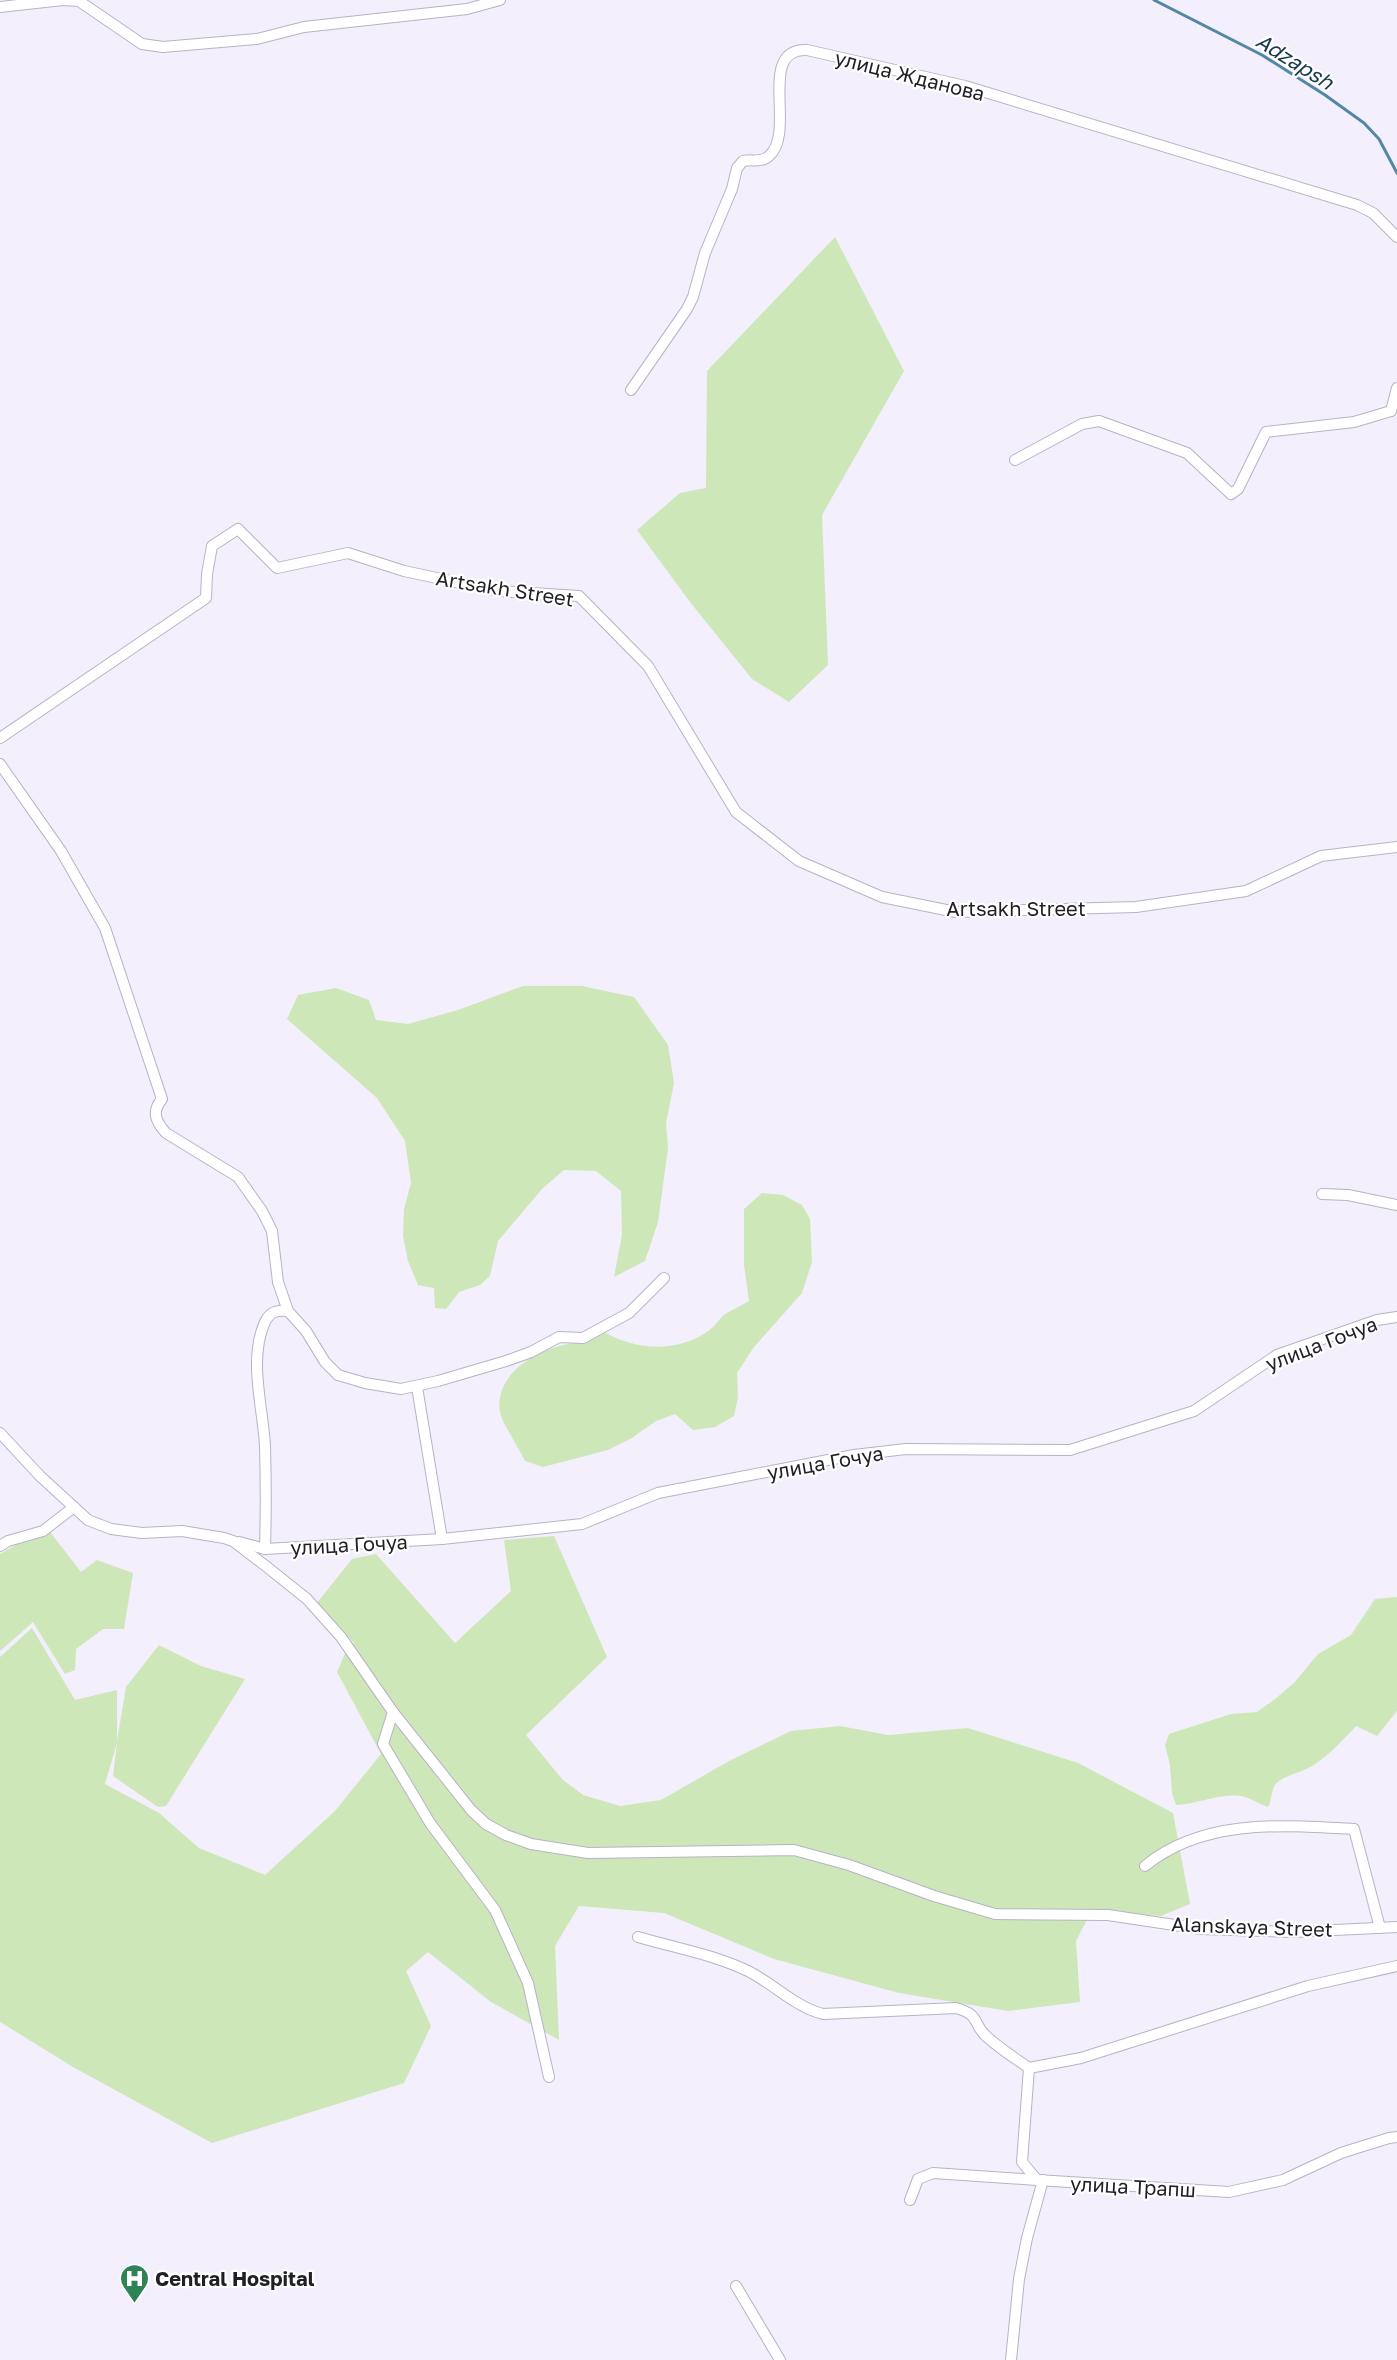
<svg xmlns="http://www.w3.org/2000/svg" width="1397" height="2360" font-family="'Golos Text',sans-serif">
<rect width="100%" height="100%" fill="#f3effc"/>
<g fill="#cee7b8">
<polygon points="835,237 904,371 822,515 828,665 789,702 752,679 690,602 637,530 680,493 706,488 707,371"/>
<polygon points="523,986 582,986 634,997 668,1045 674,1083 666,1123 668,1148 658,1222 645,1261 614,1277 622,1235 621,1191 596,1171 564,1170 542,1189 498,1241 490,1276 480,1285 459,1292 446,1309 435,1308 434,1288 418,1285 408,1261 403,1236 404,1209 411,1183 405,1141 377,1098 287,1019 298,995 336,988 369,1000 376,1020 408,1024 458,1010"/>
<path d="M762,1193L783,1195L802,1205L810,1219L812,1262L802,1293L754,1347L737,1373L738,1397L734,1416L715,1427L693,1430L675,1414L656,1421L632,1438L608,1450L543,1467L525,1461C520,1450 501,1421 500,1412C494,1378 530,1353 560,1346C576,1342 589,1341 604,1332C635,1350 676,1353 707,1332C714,1328 718,1320 724,1315C731,1310 741,1306 749,1301L744,1265V1209Z"/>
<polygon points="50,1532 81,1572 97,1560 133,1573 124,1629 103,1629 76,1649 75,1670 65,1674 33,1622 0,1651 0,1554 24,1540"/>
<polygon points="554,1536 607,1657 526,1735 562,1779 583,1795 620,1806 661,1800 729,1761 791,1731 840,1726 888,1735 968,1728 1078,1763 1173,1813 1190,1904 1161,1916 1092,1910 1076,1941 1080,2002 1008,2011 899,1993 774,1959 664,1913 579,1906 555,1946 559,2040 491,2002 428,1952 406,1971 431,2026 404,2083 212,2143 73,2067 0,2022 0,1657 32,1628 75,1700 117,1690 117,1741 126,1687 159,1645 201,1666 245,1679 166,1806 158,1807 113,1776 117,1743 105,1784 159,1813 199,1848 265,1875 335,1811 381,1754 337,1672 346,1651 354,1643 316,1604 352,1559 376,1554 455,1643 511,1591 504,1540"/>
<path d="M1397,1597V1711L1377,1736L1356,1726C1343,1740 1330,1754 1314,1765C1303,1772 1289,1774 1279,1781C1270,1787 1273,1798 1268,1807C1260,1804 1248,1797 1242,1796C1219,1793 1198,1804 1176,1805L1172,1793L1170,1765L1165,1745L1169,1734L1231,1714L1257,1712L1275,1699L1294,1683L1318,1654L1351,1635L1375,1599Z"/>
</g>
<g fill="none" stroke-linecap="round" stroke-linejoin="round">
<polyline stroke="#5387a4" stroke-width="3" points="1154,0 1262,55 1325,95 1364,123 1379,139 1397,173"/>
<defs>
<g id="minor">
<polyline points="0,7 63,0 79,1 142,44 163,47 257,39 304,27 467,9 500,0"/>
<path d="M631,390L687,309L693,297L705,253L732,189L737,168L743,161C752,159 762,163 769,156C797,132 756,48 807,50L965,86L1357,205L1373,213L1397,237"/>
<polyline points="1391,411 1397,388"/>
<polyline points="1015,460 1082,424 1099,421 1187,453 1231,494 1238,489 1266,432 1354,422 1391,411"/>
<polyline points="0,738 206,598 207,574 212,546 238,529 277,568 348,553 404,571 498,591 579,596 648,666 736,812 799,861 882,897 956,912 1136,907 1246,891 1321,856 1397,847"/>
<path d="M0,764L61,851L105,928L162,1099C151,1112 156,1122 166,1133L238,1177L262,1211L272,1231L278,1282L288,1311"/>
<polyline points="1322,1194 1348,1195 1397,1205"/>
<polyline points="417,1387 442,1539"/>
<polyline points="0,1433 40,1476 88,1520 111,1529 142,1533 182,1531 224,1538 233,1541 267,1567 307,1599 341,1637 393,1712 471,1810 486,1824 506,1835 531,1844 588,1853 794,1850 849,1865 934,1896 995,1914 1108,1915 1201,1929 1294,1932 1397,1927"/>
<polyline points="239,1542 265,1549 442,1539 582,1524 658,1493 854,1455 906,1449 1070,1450 1194,1411 1277,1355 1377,1320 1397,1317"/>
<polyline points="0,1546 8,1541 43,1531 74,1507"/>
<path d="M265,1549C266,1514 266,1480 265,1446C263,1407 248,1359 265,1322C270,1311 278,1310 288,1311L306,1331L325,1362L338,1375L365,1383L401,1389L438,1381L506,1361L531,1352L559,1337L583,1338L629,1313L664,1278"/>
<polyline points="393,1712 383,1744 430,1823 495,1910 528,1983 549,2077"/>
<path d="M1145,1866C1203,1818 1284,1825 1354,1829L1380,1928"/>
<path d="M638,1937C675,1948 713,1954 748,1971C774,1984 795,2007 823,2014L956,2008C981,2015 972,2023 986,2036C999,2048 1015,2058 1029,2068L1081,2058L1308,1986L1397,1966"/>
<polyline points="1029,2068 1022,2162 1037,2180 1229,2192 1283,2180 1341,2153 1389,2138 1397,2137"/>
<polyline points="910,2200 918,2179 933,2173 1037,2180"/>
<polyline points="736,2286 780,2360"/>
<polyline points="1011,2360 1019,2279 1027,2238 1043,2180"/>
</g>
</defs>
<use href="#minor" stroke="#b8b2c6" stroke-width="12"/>
<use href="#minor" stroke="#fff" stroke-width="10"/>
</g>
<defs>
<symbol id="hospital-pin" viewBox="-11 -11 22 30"><path d="M0 17L-7.5 6A9.5 9.5 0 1 1 7.5 6Z" fill="#2e8255" stroke="#fff"/><path d="M-5-5h3v3.5h4V-5h3V5h-3V1.5h-4V5h-3Z" fill="#fff"/></symbol>
</defs>
<g fill-rule="evenodd">
<use href="#hospital-pin" x="118" y="2262" width="33" height="45"/>
</g>
<g text-anchor="middle" dominant-baseline="central" stroke-width="4.5" stroke-linejoin="round" paint-order="stroke">
<g font-size="20" fill="#211e26" stroke="#fff">
<text transform="translate(910 75) rotate(14)">улица Жданова</text>
<text transform="translate(505 588) rotate(9)">Artsakh Street</text>
<text x="1016" y="908">Artsakh Street</text>
<text transform="translate(1321 1343) rotate(-21)">улица Гочуа</text>
<text transform="translate(825 1462) rotate(-10)">улица Гочуа</text>
<text transform="translate(349 1544) rotate(-3)">улица Гочуа</text>
<text transform="translate(1252 1926) rotate(2)">Alanskaya Street</text>
<text transform="translate(1133 2186) rotate(3)">улица Трапш</text>
</g>
<g font-size="20" font-weight="bold" fill="#211e26" stroke="#fff" text-anchor="start">
<text x="155" y="2278">Central Hospital</text>
</g>
<g font-size="21" font-style="italic" fill="#17394a" stroke="#fff">
<text transform="translate(1295 61) rotate(32)">Adzapsh</text>
</g>
</g>
</svg>
